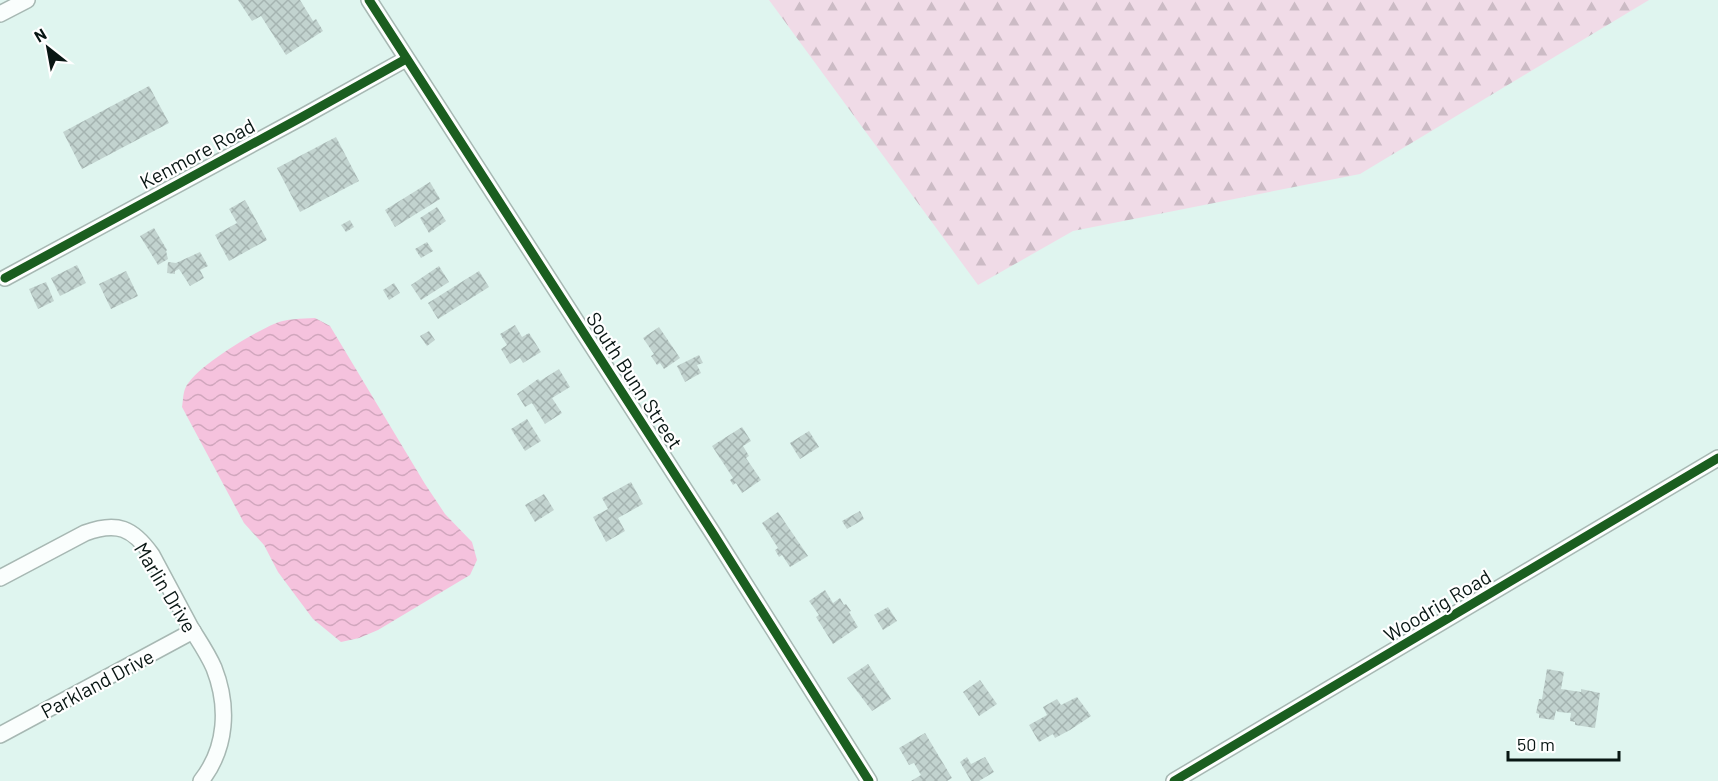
<svg xmlns="http://www.w3.org/2000/svg" width="1718" height="781" font-family="Barlow,sans-serif">
<defs>
<pattern id="forest-firs" width="22" height="20" patternUnits="userSpaceOnUse" patternTransform="scale(1.5)"><rect width="22" height="20" fill="#f0dbe7"/><path d="M5 1l3.5 6h-7zM16 11l3.5 6h-7z" fill="#ccbbc5"/></pattern>
<pattern id="water-waves" width="16" height="10" patternUnits="userSpaceOnUse" patternTransform="scale(1.5)"><rect width="16" height="10" fill="#f5c2dd"/><path d="M0 5q4-4 8 0t8 0" fill="none" stroke="#d1a6bd"/></pattern>
<pattern id="building-cross-hatch" width="8" height="8" patternUnits="userSpaceOnUse" patternTransform="scale(1.5)"><rect width="8" height="8" fill="#c2d3cf"/><path d="M0 0l8 8M0 8l8-8" fill="none" stroke="#a5b4b1"/></pattern>
</defs>
<rect width="100%" height="100%" fill="#dff5ef"/>
<polygon fill="url(#forest-firs)" points="769,0 1649,0 1360,174 1073,231 978,285"/>
<path fill="url(#water-waves)" d="M315,318L330,326L425,484L445,514L472,542L477,560L470,575L378,630L359,638L341,642L313,619L278,572L264,545L244,523L182,407C183,402 183,394 185,389C193,368 253,333 274,324C287,318 301,319 315,318Z"/>
<g fill="url(#building-cross-hatch)">
<polygon points="238,0 300,0 313,21 316,19 323,31 286,55 261,16 252,21"/>
<polygon points="149,86 169,123 82,169 63,132"/>
<polygon points="336,137 359,181 300,212 277,168"/>
<polygon points="430,182 440,199 395,227 385,210"/>
<polygon points="245,200 267,240 229,261 215,235 237,223 229,209"/>
<polygon points="437,207 446,221 429,233 420,218"/>
<polygon points="350,220 354,227 346,232 341,225"/>
<polygon points="154,228 167,250 166,251 168,259 158,265 140,236"/>
<polygon points="427,242 433,251 421,258 415,249"/>
<polygon points="200,252 208,266 200,270 204,278 190,286 179,269 175,271 175,274 167,273 168,262 176,263"/>
<polygon points="77,265 86,283 60,296 51,278"/>
<polygon points="439,266 449,282 421,300 411,285"/>
<polygon points="126,271 138,296 111,309 99,284"/>
<polygon points="479,271 489,287 438,319 428,303"/>
<polygon points="46,282 54,301 38,309 29,289"/>
<polygon points="394,283 400,293 389,300 383,290"/>
<polygon points="515,325 522,337 529,333 541,352 523,363 520,358 510,364 501,349 507,345 500,334"/>
<polygon points="659,327 680,358 664,369 660,363 657,365 651,356 654,354 643,338"/>
<polygon points="429,331 435,340 427,346 420,336"/>
<polygon points="699,355 703,363 697,365 701,373 685,382 677,366"/>
<polygon points="559,369 570,387 552,398 562,413 545,424 532,403 525,407 517,394 538,379 540,381"/>
<polygon points="527,419 541,441 525,451 511,429"/>
<polygon points="742,427 751,441 743,446 749,456 746,458 761,480 742,493 736,483 733,485 730,480 733,478 712,446"/>
<polygon points="809,431 819,447 800,459 790,443"/>
<polygon points="631,482 643,504 618,518 625,531 606,542 593,517 608,509 602,498"/>
<polygon points="544,494 554,510 535,522 525,505"/>
<polygon points="860,511 864,519 847,529 842,521"/>
<polygon points="778,512 808,556 790,567 782,555 779,557 775,550 778,548 762,523"/>
<polygon points="825,590 833,603 840,598 844,605 846,604 851,611 849,612 858,627 833,644 816,617 819,615 809,601"/>
<polygon points="888,607 897,621 883,630 874,615"/>
<polygon points="868,664 891,699 872,711 847,678"/>
<polygon points="1547,669 1564,672 1561,689 1581,692 1581,689 1600,693 1595,728 1575,725 1575,722 1570,721 1571,713 1558,712 1556,710 1554,720 1539,718 1539,714 1536,713 1539,699 1542,699"/>
<polygon points="980,680 997,704 979,716 963,692"/>
<polygon points="1077,697 1091,716 1070,730 1055,738 1053,734 1039,742 1029,725 1047,715 1043,707 1057,699 1061,705"/>
<polygon points="925,733 952,778 947,781 911,781 921,775 914,763 909,765 899,748"/>
<polygon points="967,757 971,764 985,757 994,772 979,781 971,781 960,762"/>
</g>
<g fill="none" stroke-linecap="round" stroke-linejoin="round">
<defs>
<g id="minor">
<polyline points="369,0 714,535 869,781"/>
<polyline points="0,14 27,0"/>
<polyline points="5,278 302,117 406,59"/>
<path d="M0,578L85,533C117,521 133,528 152,555C165,579 178,604 191,628C199,641 208,654 214,668C229,706 227,748 201,781"/>
<polyline points="0,735 193,631"/>
<polyline points="1174,781 1718,458"/>
</g>
</defs>
<use href="#minor" stroke="#a7b8b3" stroke-width="18"/>
<use href="#minor" stroke="#fafefd" stroke-width="15"/>
<defs>
<g id="cycleway">
<polyline points="369,0 714,535 869,781"/>
<polyline points="5,278 302,117 406,59"/>
<polyline points="1174,781 1718,458"/>
</g>
</defs>
<use href="#cycleway" stroke="#fff" stroke-width="13"/>
<use href="#cycleway" stroke="#1b5e20" stroke-width="9"/>
</g>
<g text-anchor="middle" dominant-baseline="central" stroke-width="4.5" stroke-linejoin="round" paint-order="stroke">
<g font-size="20" fill="#081613" stroke="#fff">
<text transform="translate(197 153) rotate(-28)">Kenmore Road</text>
<text transform="translate(635 380) rotate(57)">South Bunn Street</text>
<text transform="translate(166 587) rotate(59)">Marlin Drive</text>
<text transform="translate(1437 605) rotate(-31)">Woodrig Road</text>
<text transform="translate(97 683) rotate(-28)">Parkland Drive</text>
</g>
</g>
<g transform="translate(48 48) rotate(329)" stroke="#ffffff" stroke-width="4.5" paint-order="stroke">
<path d="M0-4.5L10 22L0 15L-10 22Z" fill="#081613"/>
<text y="-9" font-size="16" font-weight="bold" text-anchor="middle" fill="#081613">N</text>
</g>
<path d="M1508 751v9h111v-9" fill="none" stroke="#081613" stroke-width="3"/>
<text x="1517" y="751" font-size="18" fill="#081613" stroke="#ffffff" stroke-width="4.5" paint-order="stroke">50 m</text>
</svg>
